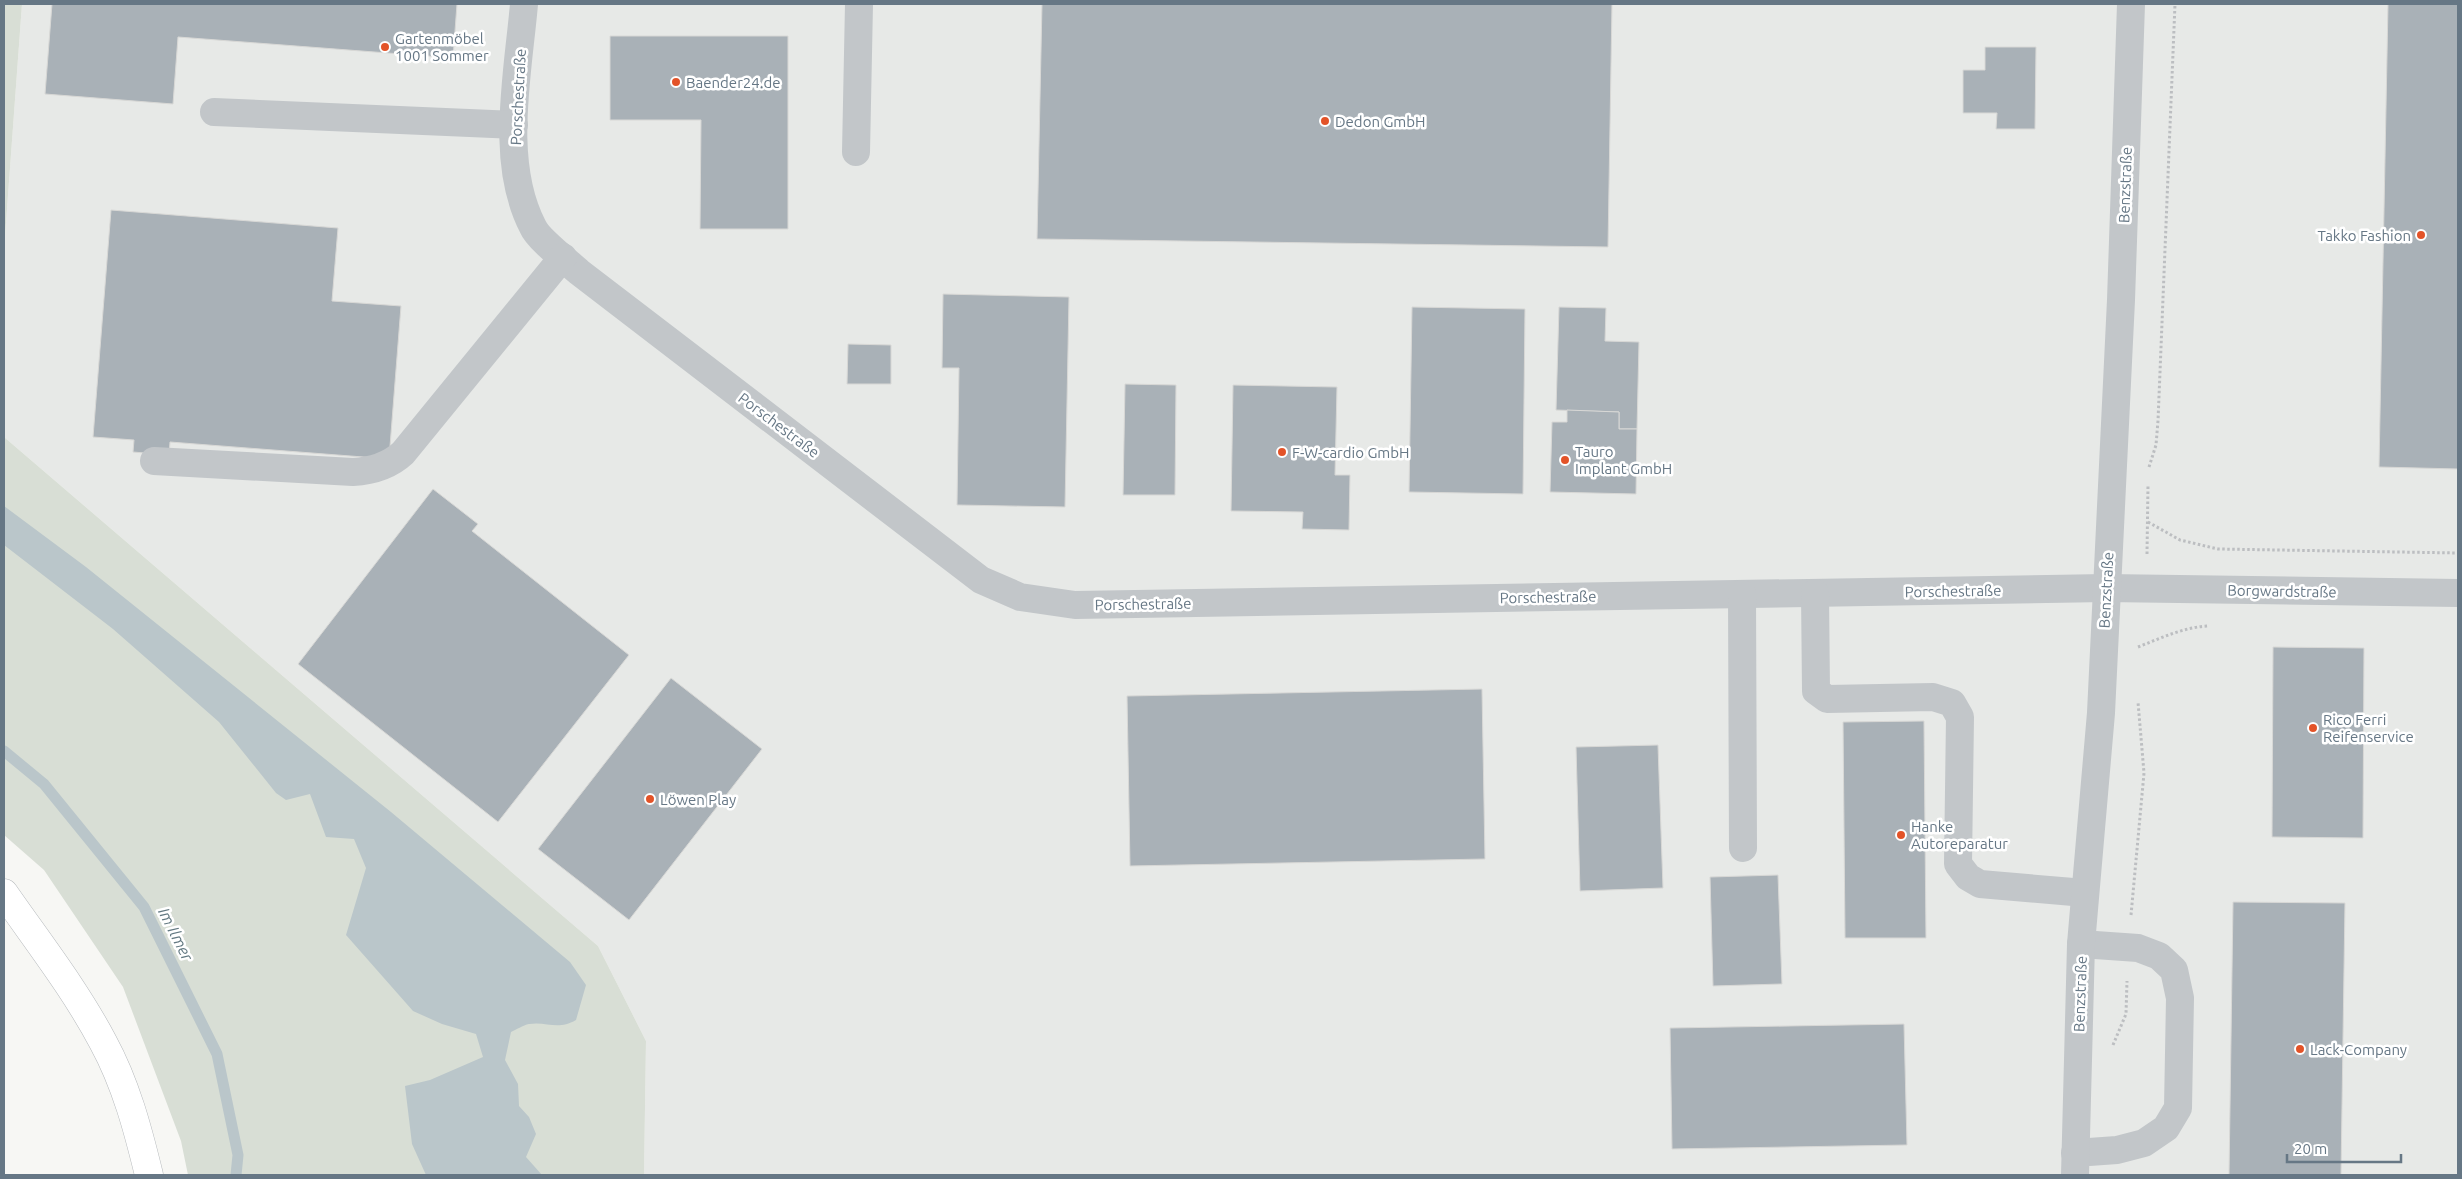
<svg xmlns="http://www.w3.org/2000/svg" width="2462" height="1179" font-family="Ubuntu,sans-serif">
<rect width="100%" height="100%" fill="#f7f7f4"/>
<polygon fill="#e7e9e7" points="22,4 2458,4 2458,1175 644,1175 646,1041 598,946 4,437 4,250"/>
<g fill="#d8ded5">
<polygon points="4,4 22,4 4,250"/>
<polygon points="4,437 598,946 646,1041 644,1175 188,1175 181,1141 123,987 44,870 4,835"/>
</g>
<path fill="#bac6ca" d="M4,506L86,567L391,812L570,962L586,985L576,1020C557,1031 547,1021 529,1024C523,1025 516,1030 511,1032L505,1060L518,1084L519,1106L529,1117L536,1134L526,1157L542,1175H426L412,1144L405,1086L430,1080L483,1057L476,1034L442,1024L413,1011L346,935L366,868L354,839L326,837L310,794L286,800L276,793L219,722L113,629L4,545Z"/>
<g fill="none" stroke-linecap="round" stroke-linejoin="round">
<polyline stroke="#bac6ca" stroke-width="11" points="4,751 44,784 144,907 217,1054 238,1155 236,1175"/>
</g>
<g fill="#a9b1b7" stroke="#d8d8d6">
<polygon points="52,4 457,4 453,58 178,37 173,104 45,94"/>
<polygon points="1042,4 1612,4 1608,247 1037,239"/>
<polygon points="2388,4 2458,4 2458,469 2379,467"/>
<polygon points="610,36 788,36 788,229 700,229 701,120 610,120"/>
<polygon points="1985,47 2036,47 2035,129 1996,129 1997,113 1963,113 1963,70 1985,70"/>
<polygon points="111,210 338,228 332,301 401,306 389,459 170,442 169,455 133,452 134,440 93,437"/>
<polygon points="943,294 1069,297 1065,507 957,505 959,368 942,368"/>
<polygon points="1412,307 1525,309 1523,494 1409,492"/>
<polygon points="1559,307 1606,308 1605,341 1639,342 1637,429 1619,429 1619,412 1556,410"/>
<polygon points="848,344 891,345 891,384 847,384"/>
<polygon points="1125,384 1176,385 1175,495 1123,495"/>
<polygon points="1233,385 1337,387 1335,475 1350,475 1349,530 1302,529 1303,512 1231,511"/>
<polygon points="1567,410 1619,412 1619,429 1637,429 1636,494 1550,492 1552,422 1567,422"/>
<polygon points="433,489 478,524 472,531 629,655 498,822 298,664"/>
<polygon points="2273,647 2364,648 2363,838 2272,837"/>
<polygon points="671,678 762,749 629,920 538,849"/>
<polygon points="1482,689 1485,859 1130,866 1127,696"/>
<polygon points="1924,721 1926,938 1845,938 1843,722"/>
<polygon points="1658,745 1663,888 1580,891 1576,747"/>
<polygon points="1778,875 1782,984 1713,986 1710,877"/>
<polygon points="2233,902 2345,903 2341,1175 2229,1175"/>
<polygon points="1904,1024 1907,1145 1672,1149 1670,1028"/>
</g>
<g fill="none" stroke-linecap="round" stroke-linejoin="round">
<defs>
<path id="highway" d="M4,893C38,942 75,989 103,1042C126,1084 138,1130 149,1175"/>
</defs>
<use href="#highway" stroke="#b5b9bc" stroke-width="29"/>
<g stroke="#bcbec1" stroke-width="3" stroke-dasharray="2.5 2.5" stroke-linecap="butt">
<polyline points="2149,467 2156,445 2158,421 2175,4"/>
<polyline points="2148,522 2180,540 2218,549 2458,553"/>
<polyline points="2147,554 2148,485"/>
<path d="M2138,647C2161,638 2184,627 2208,626"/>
<polyline points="2131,915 2144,773 2138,702"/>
<polyline points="2113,1045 2126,1014 2127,981"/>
</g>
<g stroke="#c2c6c9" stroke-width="28">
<path d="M524,4C518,74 499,162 533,227C538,239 568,262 579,272L981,580L1020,597L1075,605L2106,588L2458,593"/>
<polyline points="214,112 514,125"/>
<polyline points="856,152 859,4"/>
<path d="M154,461L353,472C372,471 389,466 403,453L563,257"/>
<polyline points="1815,593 1816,691 1827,699 1933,697 1952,703 1960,717 1958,864 1968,877 1980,884 2085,893"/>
<polyline points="1742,594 1743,848"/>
<polyline points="2075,1153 2117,1150 2144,1143 2166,1128 2178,1108 2180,998 2174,970 2159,956 2138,948 2081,944"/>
<polyline points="2075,1175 2081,944 2101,713 2121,300 2131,4"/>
</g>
<use href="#highway" stroke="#fff" stroke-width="28"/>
</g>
<g fill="#e35328" stroke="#fff" stroke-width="2">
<circle cx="385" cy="47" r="5"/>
<circle cx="676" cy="82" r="5"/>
<circle cx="1325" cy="121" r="5"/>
<circle cx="2421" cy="235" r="5"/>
<circle cx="1282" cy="452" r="5"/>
<circle cx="1565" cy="460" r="5"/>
<circle cx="2313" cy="728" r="5"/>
<circle cx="650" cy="799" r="5"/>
<circle cx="1901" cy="835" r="5"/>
<circle cx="2300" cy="1049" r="5"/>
</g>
<g text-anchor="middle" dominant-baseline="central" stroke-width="5" stroke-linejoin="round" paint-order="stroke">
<g font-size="15" fill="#667785" stroke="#fff" text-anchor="start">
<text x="395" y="38">Gartenmöbel<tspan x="395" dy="17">1001 Sommer</tspan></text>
<text x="686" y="82">Baender24.de</text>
<text x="1335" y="121">Dedon GmbH</text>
<text x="2411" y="235" text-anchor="end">Takko Fashion</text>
<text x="1575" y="451">Tauro<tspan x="1575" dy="17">Implant GmbH</tspan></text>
<text x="1292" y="452">F-W-cardio GmbH</text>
<text x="2323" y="719">Rico Ferri<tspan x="2323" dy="17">Reifenservice</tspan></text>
<text x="660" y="799">Löwen Play</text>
<text x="1911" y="826">Hanke<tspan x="1911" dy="17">Autoreparatur</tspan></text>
<text x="2310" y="1049">Lack-Company</text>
</g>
<g font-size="15" fill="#667785" stroke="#fff">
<text transform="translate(518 97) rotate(-87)">Porschestraße</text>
<text transform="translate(2125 185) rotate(-88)">Benzstraße</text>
<text transform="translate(779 425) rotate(37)">Porschestraße</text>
<text transform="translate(2106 590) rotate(-87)">Benzstraße</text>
<text transform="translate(1953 591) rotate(-1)">Porschestraße</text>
<text transform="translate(2282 591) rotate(1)">Borgwardstraße</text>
<text transform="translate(1548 597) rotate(-1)">Porschestraße</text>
<text transform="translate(1143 604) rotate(-1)">Porschestraße</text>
<text transform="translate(2080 994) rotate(-88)">Benzstraße</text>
</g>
<g font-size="16" font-style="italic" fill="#627881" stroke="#fff">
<text transform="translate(176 934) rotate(63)">Im Ilmer</text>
</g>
</g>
<rect width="2462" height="1179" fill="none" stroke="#667785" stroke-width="10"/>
<path d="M2287 1154v8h114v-8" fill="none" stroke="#667785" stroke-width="2.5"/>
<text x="2294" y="1154" font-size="15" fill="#667785" stroke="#ffffff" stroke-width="4" paint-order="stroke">20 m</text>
</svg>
